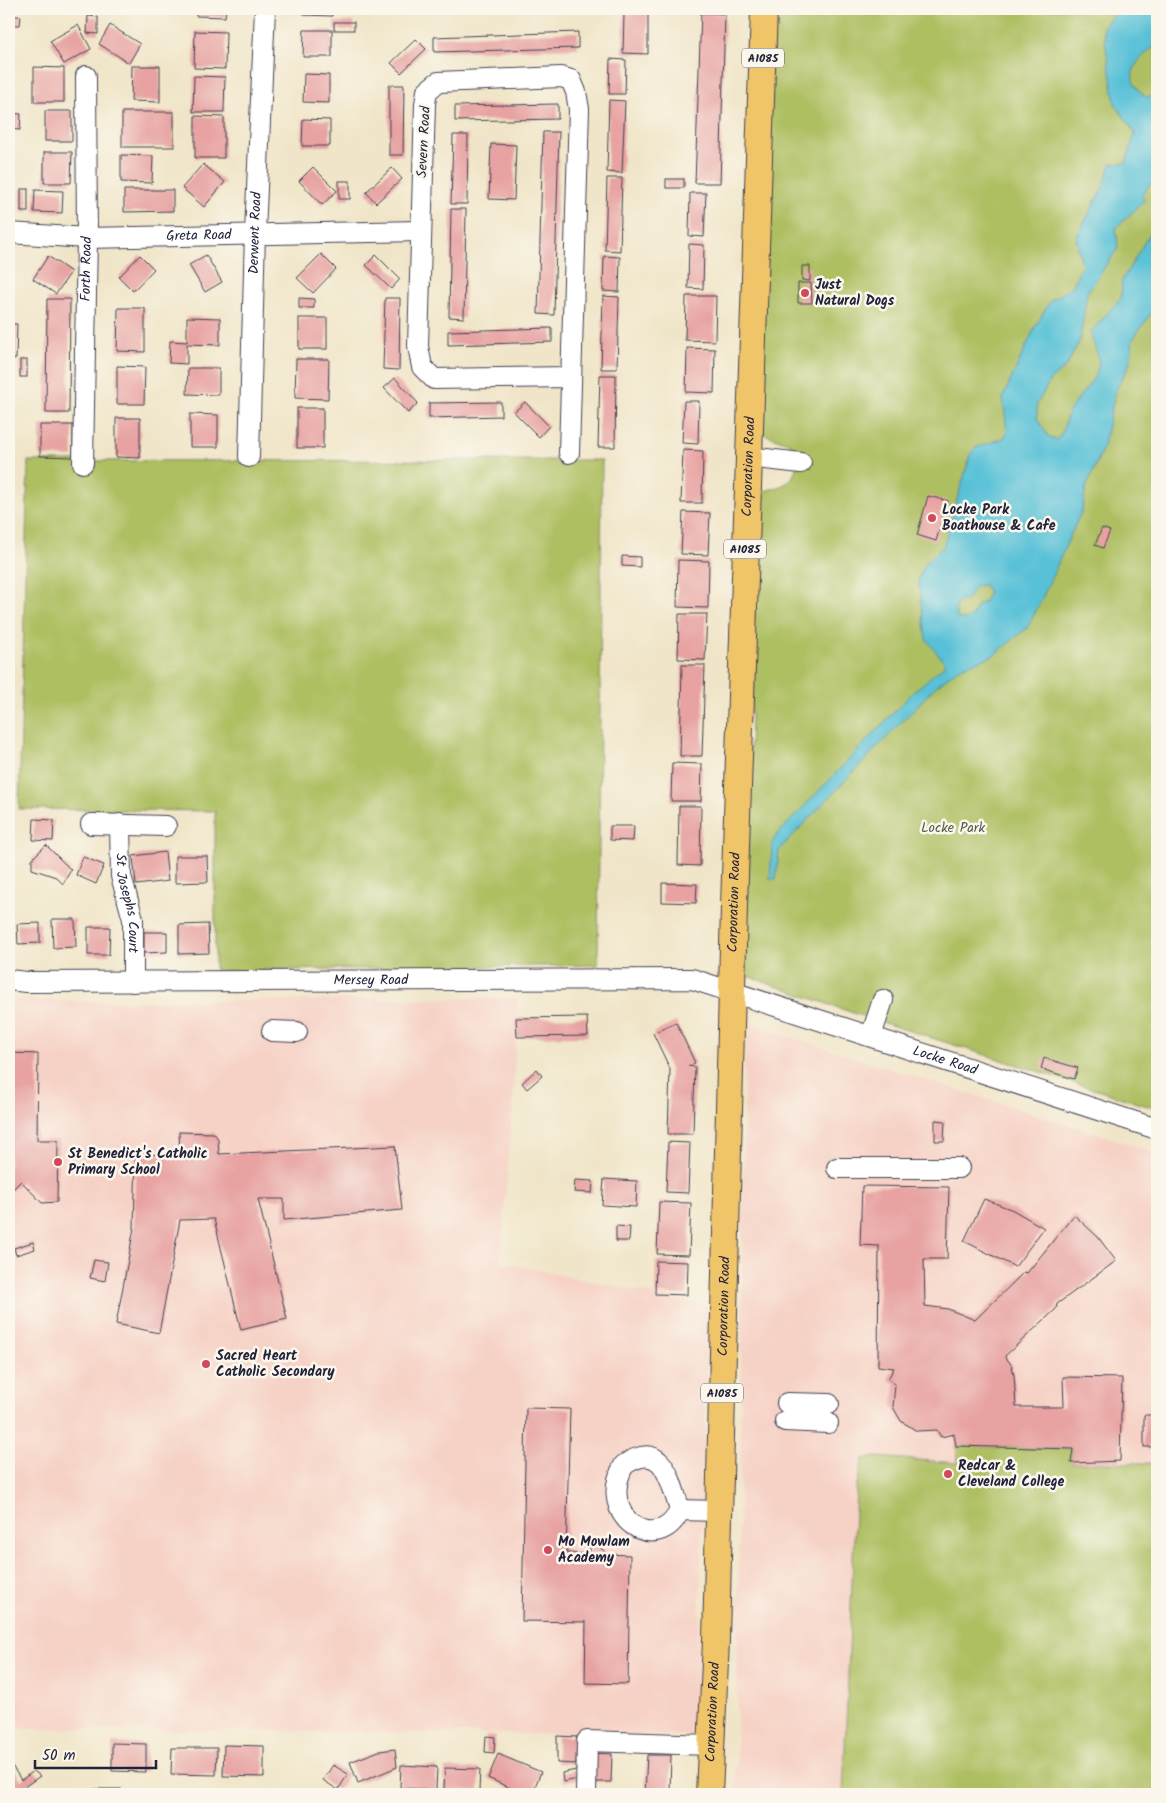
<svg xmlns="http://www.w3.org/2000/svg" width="1166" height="1803" font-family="Kalam,sans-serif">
<rect width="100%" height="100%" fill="#fbf7ec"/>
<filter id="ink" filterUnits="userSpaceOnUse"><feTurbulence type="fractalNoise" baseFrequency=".02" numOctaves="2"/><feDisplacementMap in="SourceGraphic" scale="10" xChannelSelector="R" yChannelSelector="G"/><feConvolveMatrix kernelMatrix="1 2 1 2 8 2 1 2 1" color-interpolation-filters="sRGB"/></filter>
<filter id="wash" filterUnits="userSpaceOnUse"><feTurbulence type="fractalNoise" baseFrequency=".0096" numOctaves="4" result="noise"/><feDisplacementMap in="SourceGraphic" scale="20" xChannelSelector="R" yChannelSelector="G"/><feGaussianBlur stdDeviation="1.12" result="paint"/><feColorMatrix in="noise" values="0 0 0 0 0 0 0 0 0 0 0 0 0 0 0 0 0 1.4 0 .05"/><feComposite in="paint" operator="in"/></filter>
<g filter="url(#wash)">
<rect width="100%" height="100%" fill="#f0e5c8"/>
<g fill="#f6d1c5">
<polygon points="517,998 513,1103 500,1262 709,1306 696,1736 9,1728 9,999 110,1002"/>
<polygon points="745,1023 1157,1153 1157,1794 736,1794"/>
</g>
<g fill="#aebf62" stroke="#68704e">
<path d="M773,9H1157V1109L859,1015L744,975L757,493C785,485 796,486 798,454L790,444L759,432Z"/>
<polygon points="602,460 598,965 215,971 215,811 19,809 28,461"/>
<polygon points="956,1446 1073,1449 1071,1463 1157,1463 1157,1794 843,1794 856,1488 863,1459 876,1457 958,1463"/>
</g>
<path fill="#59c1d7" stroke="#3e7289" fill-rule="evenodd" d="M1119,9H1157V45C1136,59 1120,78 1146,97L1157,96V115L1153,120L1157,126V184H1150L1142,195L1144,201L1116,228L1118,248L1087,293L1080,340L1066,367L1051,379L1037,404V418L1049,438L1057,440C1066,429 1063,423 1069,412C1075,398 1100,378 1099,362C1098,352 1092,343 1091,332L1121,298L1122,280L1150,233L1157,227V305L1133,339L1130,363L1115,392L1104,445L1086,488L1082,510L1040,603L1027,628L993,656L961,667L936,686L779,850L776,879H770L772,844L775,837L914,691L946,664L926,639L918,579L926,562L943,547L970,456L975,448L1004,438L1007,432L1003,397L1034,329L1050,301L1073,286L1082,264L1076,238L1104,185L1111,164L1126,163L1135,133L1115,104L1103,27ZM984,585L989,592L984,602L977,605L973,615L966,620L957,618L955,609L958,602L967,600L976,586Z"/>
<g id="blocks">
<g fill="#e7a2a1">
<polygon points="196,9 226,9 225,17 196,16"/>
<polygon points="304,9 332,9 332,16 304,15"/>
<polygon points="701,13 725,14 720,183 695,183"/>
<polygon points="624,14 648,14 648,54 623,53"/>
<polygon points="9,16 21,16 20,25 9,25"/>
<polygon points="88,16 98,17 98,34 87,33"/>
<rect x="334" y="22" width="20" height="8"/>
<polygon points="78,25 91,49 64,64 50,41"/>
<polygon points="110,25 140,44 129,63 99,44"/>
<polygon points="304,30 332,30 332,57 303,57"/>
<polygon points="195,31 226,32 225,69 194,68"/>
<polygon points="578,32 578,48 434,52 434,37"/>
<polygon points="416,39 426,49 401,73 391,63"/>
<polygon points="610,59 626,60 625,94 609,94"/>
<polygon points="132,66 160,66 160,102 131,101"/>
<polygon points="34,67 64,68 64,102 34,102"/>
<polygon points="304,74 329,75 329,103 303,102"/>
<polygon points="194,76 225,77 224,112 193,112"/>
<polygon points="389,85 404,85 403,155 389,155"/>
<polygon points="609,100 625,101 622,173 607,172"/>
<polygon points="558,104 558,119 455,121 455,106"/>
<rect x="45" y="111" width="27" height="30"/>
<rect x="122" y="112" width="52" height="35"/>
<polygon points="9,113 21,114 20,130 9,129"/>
<polygon points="195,116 224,117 224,158 195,158"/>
<polygon points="303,119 330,120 330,146 302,146"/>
<polygon points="543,132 559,132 554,315 538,314"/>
<polygon points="453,135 468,135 467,204 451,204"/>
<polygon points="491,144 516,145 514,200 489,199"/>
<polygon points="44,152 72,152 71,183 44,183"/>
<polygon points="121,155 153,156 152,183 121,182"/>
<polygon points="203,164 225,182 204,207 182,188"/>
<polygon points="313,167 337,191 322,205 299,181"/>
<polygon points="392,168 402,179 376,203 366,192"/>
<polygon points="607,178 622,178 620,251 605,250"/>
<rect x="666" y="179" width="18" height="9"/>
<rect x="339" y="181" width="11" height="18"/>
<rect x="21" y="189" width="7" height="23"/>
<polygon points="35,190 63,191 62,213 34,212"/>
<polygon points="124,190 173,190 173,211 124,212"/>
<polygon points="690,193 706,193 704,237 689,236"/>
<polygon points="451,209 466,209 464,318 449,317"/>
<polygon points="689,244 704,245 703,289 688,288"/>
<polygon points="321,254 336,269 313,293 297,278"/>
<polygon points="140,255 154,269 133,291 119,277"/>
<polygon points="206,255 222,282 205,292 189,265"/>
<polygon points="376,255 400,279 391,289 366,265"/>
<polygon points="48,256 71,272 56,294 33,279"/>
<polygon points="604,256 620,257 619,292 603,291"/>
<polygon points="802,266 810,266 810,281 802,280"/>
<polygon points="798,283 811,283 812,303 798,303"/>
<polygon points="603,296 619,297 617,369 601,369"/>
<polygon points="686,296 716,296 715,341 685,340"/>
<polygon points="299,298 314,299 314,308 299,308"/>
<polygon points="385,298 400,298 399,370 383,369"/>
<polygon points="47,299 70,299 69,413 46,413"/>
<polygon points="118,308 145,308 145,352 117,351"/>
<polygon points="187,317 220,318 220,345 187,344 187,364 169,363 170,341 187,342"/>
<rect x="299" y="318" width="28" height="31"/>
<polygon points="9,324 17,324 16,359 9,359"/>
<polygon points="552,328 552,342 448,345 448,331"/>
<polygon points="687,348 715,349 714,393 686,392"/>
<polygon points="296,359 329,359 328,399 295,398"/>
<rect x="20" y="360" width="7" height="17"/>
<polygon points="117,366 145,367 144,404 117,404"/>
<polygon points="188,368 219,368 219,395 187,394"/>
<polygon points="600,375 616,375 615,447 598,447"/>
<polygon points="395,378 418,403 408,413 384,388"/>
<polygon points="684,401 699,401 698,444 682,443"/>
<polygon points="501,402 501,416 429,418 429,403"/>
<polygon points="525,402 549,426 539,437 514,412"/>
<rect x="297" y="408" width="26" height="40"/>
<polygon points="190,414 218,415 218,447 190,447"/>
<polygon points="116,418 140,418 140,458 116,457"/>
<polygon points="40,425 73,425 73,457 40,456"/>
<polygon points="683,450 703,451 702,503 681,503"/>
<polygon points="928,496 948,501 936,541 917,535"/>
<polygon points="683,512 710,513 708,555 681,554"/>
<polygon points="1102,528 1110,531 1103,548 1095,545"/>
<polygon points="622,556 640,557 640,567 622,566"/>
<polygon points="678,560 709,561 708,608 677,607"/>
<polygon points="679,614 707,614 705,660 678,659"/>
<polygon points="682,665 705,665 702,756 680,756"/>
<polygon points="672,763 702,764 701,801 671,801"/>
<polygon points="679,806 701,806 700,866 678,865"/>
<polygon points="34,819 54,820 53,841 33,840"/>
<polygon points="610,826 634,826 633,841 610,840"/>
<polygon points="46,845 71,870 63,884 56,877 32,869 32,859"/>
<polygon points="165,852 168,881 136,885 133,856"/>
<polygon points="175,856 207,856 208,882 175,883"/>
<polygon points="83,857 104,865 96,884 76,875"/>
<polygon points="662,883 697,884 696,903 662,902"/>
<polygon points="52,919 75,919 76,947 53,948"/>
<polygon points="40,923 40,943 18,944 17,924"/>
<polygon points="208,924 209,953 179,954 179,925"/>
<polygon points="88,927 110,927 109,955 88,955"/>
<polygon points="144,932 167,932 167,952 144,953"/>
<polygon points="587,1017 588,1036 517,1037 516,1018"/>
<polygon points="676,1022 695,1063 688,1066 695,1067 693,1134 668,1134 670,1069 653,1033"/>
<polygon points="9,1053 38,1054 37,1140 58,1140 57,1202 42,1203 21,1181 9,1193"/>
<polygon points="1044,1058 1078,1068 1074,1079 1041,1069"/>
<polygon points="537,1069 542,1076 527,1089 522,1083"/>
<polygon points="935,1120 945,1121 944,1141 935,1141"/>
<polygon points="179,1132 214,1133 218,1139 219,1154 395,1146 402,1210 284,1220 284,1199 258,1199 287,1319 241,1330 214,1219 180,1220 159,1333 116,1324 134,1228 136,1155 180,1154"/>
<polygon points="668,1142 690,1143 688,1193 666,1192"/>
<polygon points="604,1179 637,1181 636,1207 602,1205"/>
<polygon points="575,1180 593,1181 592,1193 574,1192"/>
<polygon points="862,1186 949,1187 947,1259 924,1259 925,1306 948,1309 975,1320 1024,1272 1027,1273 1074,1215 1098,1237 1116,1261 1057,1304 1056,1309 1005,1356 1012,1366 1014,1375 1016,1407 1064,1407 1063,1377 1122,1378 1120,1461 1071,1463 1073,1449 956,1446 954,1434 941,1437 937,1430 917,1431 901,1421 893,1407 895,1384 888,1379 894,1368 878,1366 879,1246 860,1245"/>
<polygon points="984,1199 1013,1210 1044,1228 1015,1267 964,1241"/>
<polygon points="659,1202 691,1203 689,1255 657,1254"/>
<polygon points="616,1226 630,1227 629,1241 616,1241"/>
<polygon points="33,1242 35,1249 16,1255 14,1248"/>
<polygon points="94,1260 108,1262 105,1281 90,1278"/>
<polygon points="656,1261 688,1262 687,1295 655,1294"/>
<polygon points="526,1408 570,1409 566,1553 590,1554 590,1542 605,1551 604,1554 630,1555 628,1684 585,1683 586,1622 522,1621"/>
<rect x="1144" y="1415" width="13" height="32"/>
<polygon points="486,1736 495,1737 494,1753 485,1752"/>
<polygon points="557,1736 577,1737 576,1764 557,1763"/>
<polygon points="112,1743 146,1744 146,1772 112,1771"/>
<polygon points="224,1745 264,1746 264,1777 223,1776"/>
<polygon points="172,1748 217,1748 216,1775 171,1774"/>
<polygon points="395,1749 397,1767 358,1783 350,1762 379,1751"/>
<polygon points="589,1753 612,1754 611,1782 588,1782"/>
<polygon points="498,1754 541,1772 532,1794 523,1794 488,1778"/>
<polygon points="647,1755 671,1755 670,1794 645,1794"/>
<polygon points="9,1761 21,1780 34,1771 40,1776 14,1794 9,1794"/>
<polygon points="333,1765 348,1774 338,1790 323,1780"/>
<polygon points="401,1765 437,1767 436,1790 400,1788"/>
<polygon points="445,1768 480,1769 479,1791 444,1790"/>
<polygon points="576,1770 578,1779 563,1782 562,1773"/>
<rect x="94" y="1789" width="27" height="5"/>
<rect x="254" y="1792" width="27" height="2"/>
</g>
</g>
</g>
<g filter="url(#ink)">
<use href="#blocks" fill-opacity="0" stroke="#413f50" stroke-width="1"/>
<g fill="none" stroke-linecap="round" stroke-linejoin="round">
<defs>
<g id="minor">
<path id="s1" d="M9,233L87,238L420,231"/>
<polyline points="569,453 579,109 576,92 571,80 561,77 438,82 427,91 425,104 418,346 422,367 434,379 570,377"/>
<path id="s2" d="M249,457L255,233L265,9"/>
<polyline points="748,457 801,463"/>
<path id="s3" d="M83,463L87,238L86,76"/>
<polyline points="91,824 166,826"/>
<path id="s4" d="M120,824L121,876L133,919V982"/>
<path id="s5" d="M9,980L26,982L692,979L1157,1129"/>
<polyline points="272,1031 297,1032"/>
<polyline points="871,1036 883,1000"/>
<polyline points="837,1168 959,1168"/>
<polyline points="787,1403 829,1404"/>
<polyline points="785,1421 828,1423"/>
<path d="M680,1510C670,1481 664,1438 624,1465C595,1517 658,1558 680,1510L719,1511"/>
<polyline points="586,1794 587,1741 710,1745"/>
</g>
<g id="major">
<path id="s6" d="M709,1794L716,1640L734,906L764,9"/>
</g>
</defs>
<use href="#minor" stroke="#413f50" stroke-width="22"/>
<use href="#major" stroke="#413f50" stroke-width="28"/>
<use href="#minor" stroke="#fff" stroke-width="20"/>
<use href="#major" stroke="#f0c469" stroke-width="26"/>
</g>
</g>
<g fill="#d1495b" stroke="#fbf7ec" stroke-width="2">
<circle cx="805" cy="293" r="5"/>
<circle cx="932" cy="518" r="5"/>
<circle cx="58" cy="1162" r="5"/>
<circle cx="206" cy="1364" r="5"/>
<circle cx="948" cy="1474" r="5"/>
<circle cx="548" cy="1550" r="5"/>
</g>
<g text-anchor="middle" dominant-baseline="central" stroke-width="5" stroke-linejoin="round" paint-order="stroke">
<g fill="#fbf7ec" stroke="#636270" stroke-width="1">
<rect x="742" y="48.5" width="42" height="19" rx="4"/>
<rect x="724" y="539.5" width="42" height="19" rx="4"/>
<rect x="701" y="1383.5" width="42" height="19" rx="4"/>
</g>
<g font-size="12" font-weight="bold" fill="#22223b">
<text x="763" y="58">A1085</text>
<text x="745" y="549">A1085</text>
<text x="722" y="1393">A1085</text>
</g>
<g font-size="14" fill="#22223b" stroke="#fbf7ec">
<text transform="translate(424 142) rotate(-87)">Severn Road</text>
<text stroke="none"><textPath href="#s2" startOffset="224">Derwent Road</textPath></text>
<text stroke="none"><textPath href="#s1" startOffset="190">Greta Road</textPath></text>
<text stroke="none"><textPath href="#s3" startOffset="194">Forth Road</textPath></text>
<text stroke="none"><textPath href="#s6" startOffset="1328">Corporation Road</textPath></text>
<text stroke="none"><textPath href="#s6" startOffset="892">Corporation Road</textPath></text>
<text stroke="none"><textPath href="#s4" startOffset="80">St Josephs Court</textPath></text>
<text stroke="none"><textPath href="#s5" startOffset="362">Mersey Road</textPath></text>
<text stroke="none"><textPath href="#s5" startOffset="949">Locke Road</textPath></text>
<text stroke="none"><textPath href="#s6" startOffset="488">Corporation Road</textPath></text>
<text stroke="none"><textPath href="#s6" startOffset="82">Corporation Road</textPath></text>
</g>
<g font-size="14" font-weight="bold" fill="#22223b" stroke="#fbf7ec" text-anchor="start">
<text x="815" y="285">Just<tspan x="815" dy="16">Natural Dogs</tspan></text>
<text x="942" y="510">Locke Park<tspan x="942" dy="16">Boathouse &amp; Cafe</tspan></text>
<text x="68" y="1154">St Benedict's Catholic<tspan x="68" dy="16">Primary School</tspan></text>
<text x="216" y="1356">Sacred Heart<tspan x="216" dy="16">Catholic Secondary</tspan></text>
<text x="958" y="1466">Redcar &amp;<tspan x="958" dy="16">Cleveland College</tspan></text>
<text x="558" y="1542">Mo Mowlam<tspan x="558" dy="16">Academy</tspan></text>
</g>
<g font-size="14" fill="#535949" stroke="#fbf7ec">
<text x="953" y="828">Locke Park</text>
</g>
</g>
<rect width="1166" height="1803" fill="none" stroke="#fbf7ec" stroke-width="30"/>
<path d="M35 1760v8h121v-8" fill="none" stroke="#22223b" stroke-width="2.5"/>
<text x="42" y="1760" font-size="15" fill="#22223b" stroke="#fbf7ec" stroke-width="4" paint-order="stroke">50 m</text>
</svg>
